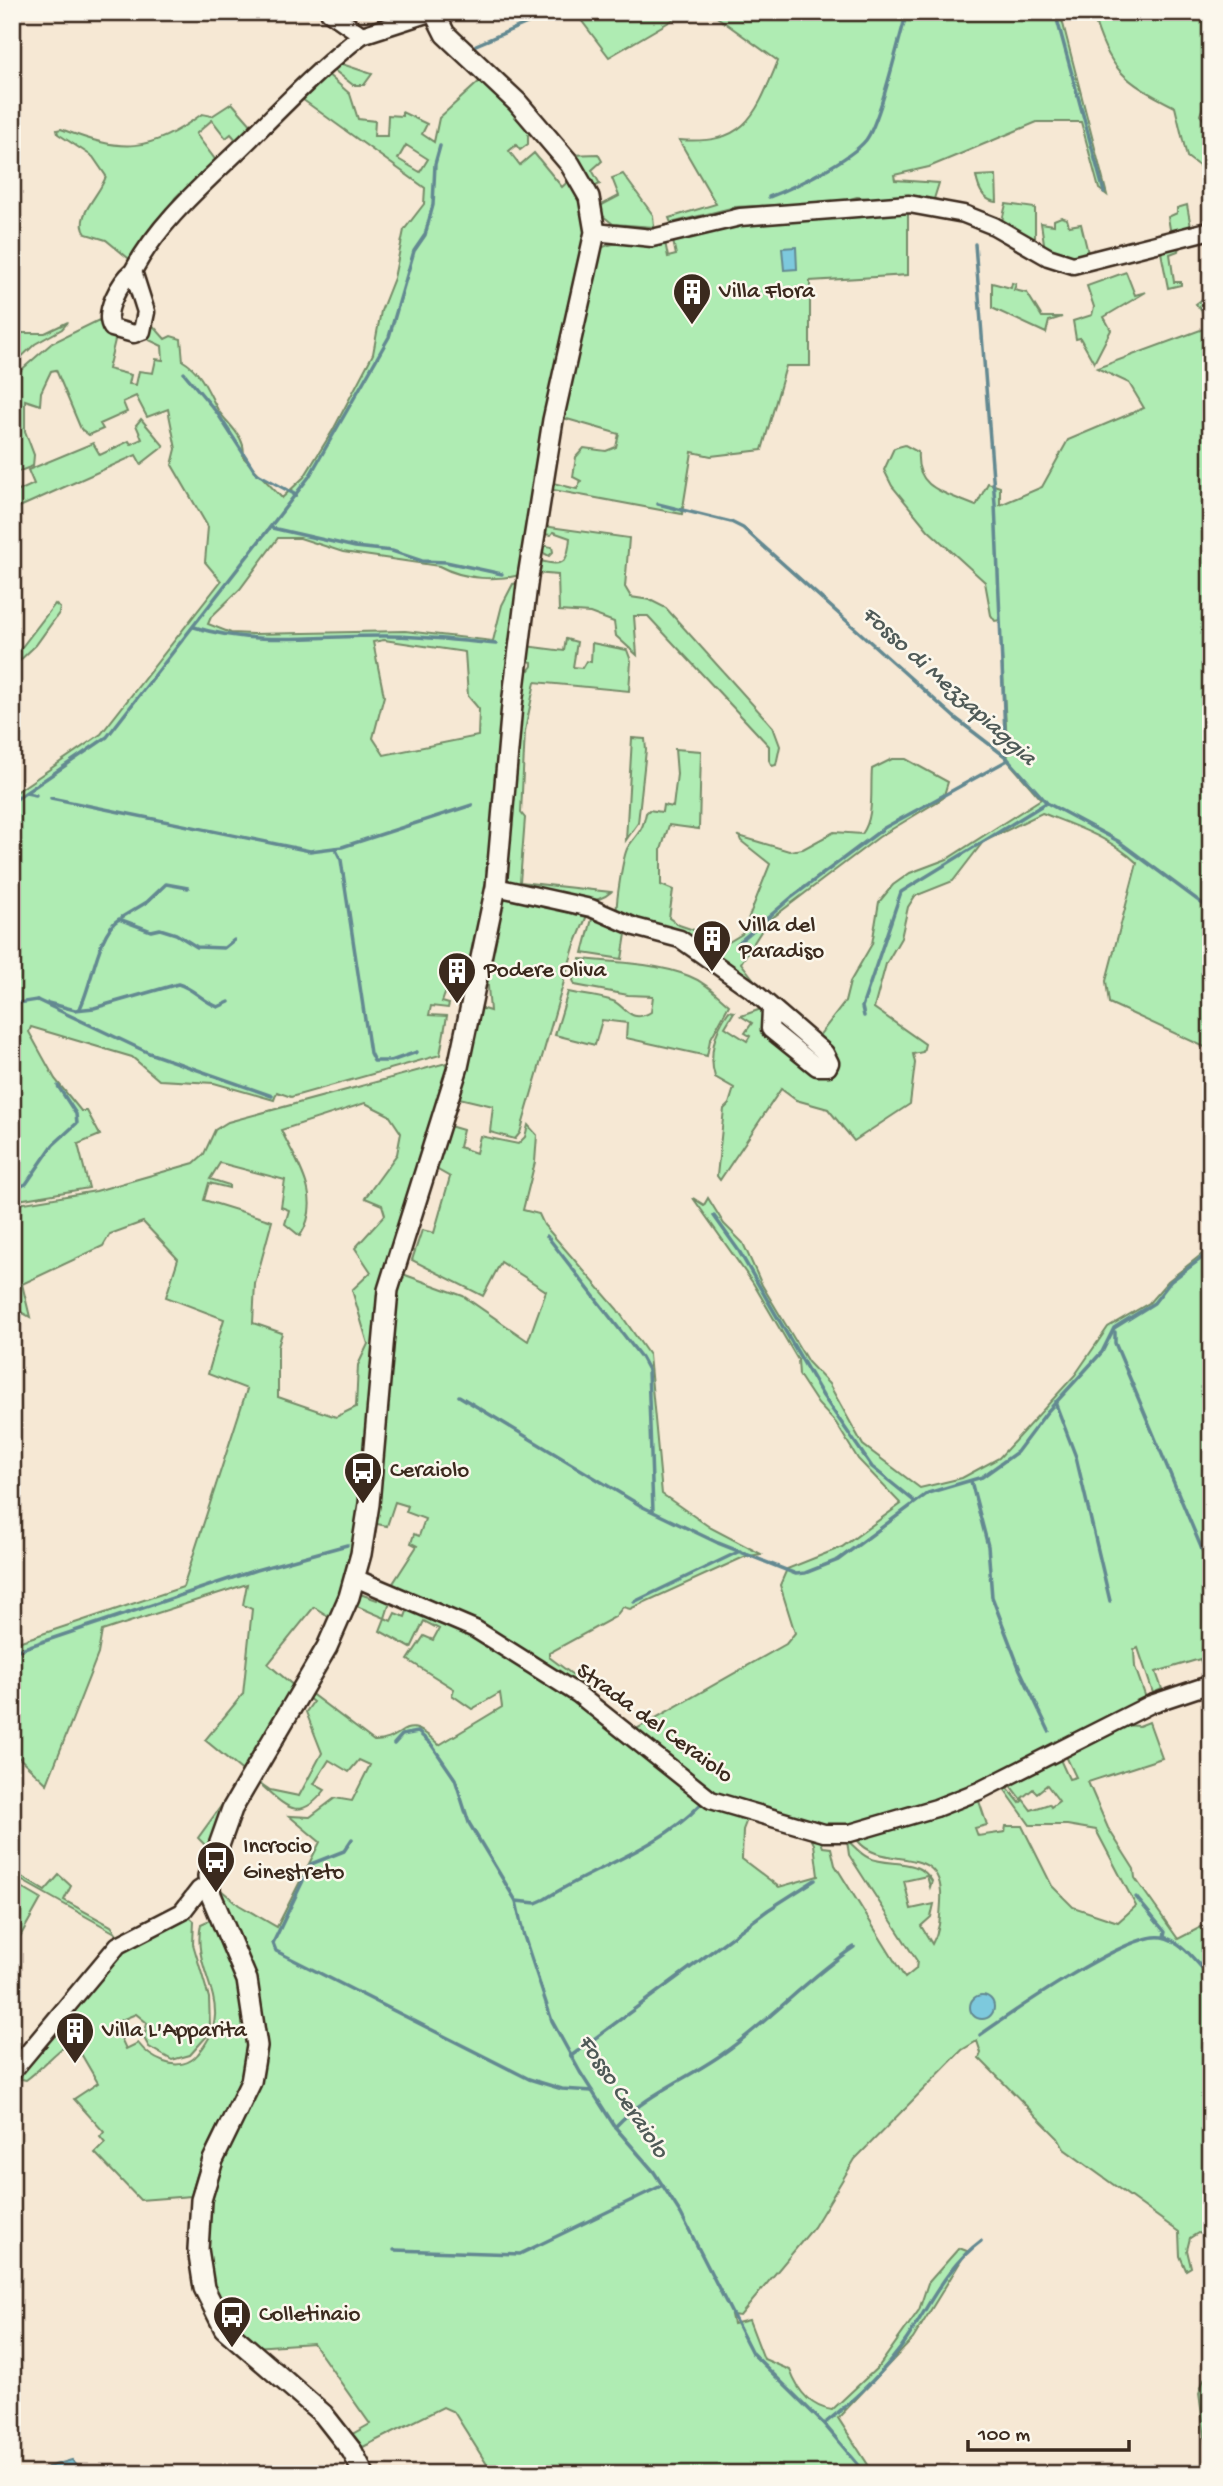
<svg xmlns="http://www.w3.org/2000/svg" width="1223" height="2486" font-family="'Gochi Hand',sans-serif">
<rect width="100%" height="100%" fill="#f6e8d4"/>
<filter id="ink" filterUnits="userSpaceOnUse"><feTurbulence type="fractalNoise" baseFrequency=".0143" numOctaves="2"/><feDisplacementMap in="SourceGraphic" scale="14" xChannelSelector="R" yChannelSelector="G"/><feConvolveMatrix kernelMatrix="1 2 1 2 8 2 1 2 1" color-interpolation-filters="sRGB"/></filter>
<g filter="url(#ink)">
<g fill="#afecb3" stroke="#758b68" stroke-width="2" fill-rule="evenodd">
<polygon points="575,12 686,12 609,57"/>
<path d="M710,12H1060L1107,195L1099,189L1081,122H1037L929,167L894,175L895,180L939,183L934,199L964,206L857,197L839,202L735,207L671,223L669,218L716,204L679,140C746,145 755,116 778,61Z"/>
<path d="M1092,12H1211V85L1200,115L1205,121L1211,120V175L1187,157L1175,107C1122,80 1110,71 1092,12Z"/>
<polygon points="336,62 372,74 364,85 353,85 334,70"/>
<path d="M325,72L350,94L358,119L375,121L374,136H387L388,115L402,116V112L427,124L422,134L434,142L439,118L482,79L534,131L528,135V144L520,150L516,145L509,151L520,165L534,153L562,187L573,177L578,186L587,234L525,574C497,581 465,580 439,566L343,552L300,538H278L240,589L211,617L208,624L231,633L253,634L405,631L493,641L502,605L513,584L524,582L498,845L466,999L446,991L442,1002L449,1004L448,1008L431,1006L429,1015L447,1016L440,1055L291,1097L277,1092L274,1100L214,1083L159,1080L132,1057L31,1027L29,1032L55,1079L81,1111H87L100,1135L78,1144L89,1188L12,1201V795L101,734L221,581L205,562L208,527L172,465L176,449L168,409L147,417L136,396L123,402L127,412L100,424L103,429L89,435L81,429L56,370L51,371L41,392L40,405L25,400V431L34,455L33,466L12,474V378L52,343L99,320L107,333L116,336L108,369L131,375L129,384L136,385L139,371L153,373L156,359L163,360L162,346L147,339L149,321L165,339L171,336L181,339L183,361C202,372 208,392 218,410C227,424 248,438 243,457L282,498L304,477L333,430L373,354L381,311L394,278L404,230L424,204L425,188L299,97ZM406,145L428,159L420,172L398,159ZM384,640L465,652L468,696L479,709L478,736L384,755L373,738L384,696L373,642Z"/>
<path d="M232,103L253,127L238,142L231,134L226,138L212,120L196,134L217,162L182,195L180,193L175,198L133,262L106,240L86,234C73,216 101,194 106,176L93,157L58,134L57,130L61,129C123,153 148,153 202,114L212,116Z"/>
<polygon points="598,154 602,161 592,170 600,184 592,188 570,155"/>
<polygon points="623,174 653,215 654,227 613,224 603,216 600,203 602,205 619,196 612,178"/>
<path d="M996,175L997,202C983,201 978,188 976,176Z"/>
<polygon points="1006,204 1035,208 1035,245 1001,225"/>
<polygon points="1187,205 1191,227 1171,235 1168,217 1177,213 1177,208"/>
<path d="M908,209V275L810,281V366H786L762,450L711,456L692,452L682,514L548,489L549,482L577,489L581,481L573,477L576,457L584,448L606,451L616,447L619,434L560,417L600,249C617,238 644,246 665,242L668,257L676,255L673,241L751,223Z"/>
<polygon points="1061,217 1067,219 1069,226 1081,224 1089,257 1074,260 1045,250 1041,223 1054,225 1054,220"/>
<polygon points="1160,247 1179,247 1178,251 1170,254 1174,282 1181,282 1181,285 1168,288"/>
<polygon points="1126,272 1135,295 1146,292 1104,317 1111,330 1094,363 1080,338 1076,339 1073,321 1092,315 1094,307 1087,286"/>
<polygon points="992,283 1011,288 1012,283 1016,284 1014,290 1027,293 1042,317 1062,317 1049,321 1046,333 992,308"/>
<path d="M1211,293V1050L1109,1003L1106,981L1137,863C1111,838 1075,826 1042,813L983,842L953,881L915,896L908,907L901,938L886,964L874,1008L925,1044L923,1052L913,1054L915,1063L910,1104L854,1141L828,1109L796,1100L781,1089L720,1180L717,1176L724,1109L729,1104L734,1088L715,1077C708,1054 715,1030 729,1011L734,1012L725,1027L747,1041L750,1036L745,1033L752,1023L741,1016L764,1008L768,1016L822,1072L818,1037L845,1002L850,982L872,944L879,902L893,885L910,873L947,859L1041,799L1008,761L1000,620L995,621L991,615L985,582L928,530L892,486L884,470L894,448L905,445L918,452C915,490 947,493 976,506L988,483L1000,487V505L1042,487L1068,440L1144,408L1129,383L1097,368L1206,328L1208,319L1196,304Z"/>
<polygon points="68,322 62,329 35,344 12,366 12,333 45,333"/>
<polygon points="141,419 164,446 141,464 136,455 15,509 12,494 34,484 28,470 93,443 100,455 129,441 131,444 142,439 136,425"/>
<path d="M543,526L629,538L625,587L631,597L650,600L666,608L773,727L780,746L776,765L772,766L769,760V746L648,616H634L637,655L616,636L614,622L590,613L559,611L558,575L535,573L536,564L541,561C565,568 568,561 570,538L553,532L551,535L544,534L541,545L552,547L553,552L549,556L538,550Z"/>
<polygon points="55,604 60,608 59,613 36,645 12,668 12,660"/>
<path d="M566,639L577,642L573,667L582,668L586,661L591,662L592,643L627,650L631,661L629,691L535,682L525,731L521,813L525,818L520,882L611,892C586,915 533,889 505,882L526,668L529,670L532,666V662L524,660L526,646L564,651Z"/>
<polygon points="632,738 645,739 646,750 638,823 626,840"/>
<path d="M675,749L701,751L699,829L669,825L661,850V885L673,890L669,918L679,925L729,942L742,934L770,864L741,841L739,836L789,851L803,849L834,832L862,834C875,816 870,789 872,769L892,759H906L948,782L943,798L879,837L767,922L741,963L766,995L751,984L617,915C615,906 623,855 628,847C638,832 642,833 646,813L649,810L662,812L663,805L673,807L677,774Z"/>
<polygon points="502,894 588,913 574,947 520,1133 515,1139 490,1132 493,1106 455,1097 480,1008 490,1011 486,962"/>
<polygon points="593,915 627,928 622,959 583,953"/>
<path d="M580,959C614,962 656,963 689,976C705,982 716,994 729,1005L710,1040L707,1056L626,1038L627,1023L602,1020L595,1045L555,1035L568,992C582,995 599,996 613,1001C623,1004 630,1025 651,1012L653,996L628,995L575,985L573,980Z"/>
<path d="M446,1063V1073L449,1075L402,1218L358,1546L333,1619L314,1607L268,1664L295,1687L209,1849L198,1838L245,1773L205,1740L243,1694L252,1609L243,1605L247,1584L102,1631L98,1654L47,1784L12,1751V1644L183,1587L247,1389L208,1374L224,1319L166,1297L178,1259L143,1222L110,1234L103,1246L22,1284L30,1317L12,1307V1205L96,1191L194,1163L204,1154L215,1130L228,1122ZM365,1103L389,1115L401,1133L397,1154L365,1198L382,1205L385,1215L355,1248L371,1272L352,1290L368,1344L358,1365L356,1407L336,1417L278,1397V1347L282,1333L253,1323L255,1284L272,1221L204,1200L209,1183L229,1188V1185L210,1179L220,1163L285,1180L281,1207L289,1210L285,1224L300,1236C324,1199 298,1165 281,1130Z"/>
<polygon points="446,1125 463,1130 459,1147 476,1153 480,1136 518,1144 525,1137 528,1125 537,1135 535,1162 523,1210 539,1214 544,1225 617,1309 649,1355 662,1494 711,1528 761,1554 744,1557 630,1609 623,1607 615,1617 549,1653 549,1657 577,1678 613,1715 390,1588 417,1546 411,1543 414,1534 419,1536 425,1519 406,1512 408,1506 395,1502 387,1526 372,1523 397,1272 463,1296 528,1341 546,1291 501,1262 483,1296 412,1260 422,1230 434,1233 450,1177 429,1165"/>
<polygon points="693,1198 704,1205 708,1198 724,1224 743,1243 762,1285 808,1362 829,1384 863,1445 920,1488 962,1478 999,1458 1075,1375 1108,1327 1149,1303 1168,1281 1211,1247 1211,1677 1208,1678 1200,1659 1156,1672 1162,1689 1153,1693 1138,1648 1134,1650 1135,1667 1146,1698 970,1790 878,1822 825,1829 718,1798 633,1731 786,1644 795,1633 780,1585 787,1569 842,1547 901,1504 858,1459 836,1423 818,1404 799,1375 798,1360 753,1283"/>
<path d="M362,1585L360,1594L377,1600L380,1591L392,1596L385,1618L391,1621L395,1613L405,1617L410,1603L475,1632L748,1817L743,1830L742,1859L779,1887L818,1876L814,1844L810,1836L820,1839L823,1847L831,1848L835,1865L905,1978L916,1969L917,1961L849,1855L847,1840C853,1845 861,1855 869,1858C891,1867 918,1857 932,1881L930,1887L927,1876L904,1881L911,1909L934,1904L931,1917L921,1926L932,1944C940,1930 940,1918 941,1902C945,1840 883,1872 858,1841L864,1832L978,1798L987,1825L975,1828L978,1836L1005,1832L1006,1826H1022L1052,1886L1073,1907L1118,1922L1136,1906L1096,1830L1067,1825H1030L1000,1783L1003,1782L1020,1803L1022,1801L1006,1780L1058,1755L1069,1779L1076,1777L1064,1752L1124,1725L1139,1726L1149,1722L1162,1758L1088,1782L1108,1828L1134,1869L1135,1878L1178,1939L1211,1922V2236L1198,2233L1190,2238L1187,2250L1191,2267L1186,2270L1180,2256L1179,2232L1064,2149L1058,2138L979,2058L981,2053L977,2041L962,2050L855,2159L814,2227L740,2316L731,2315L733,2324L749,2320L764,2359L790,2370C797,2389 810,2407 832,2410L879,2366L919,2310L928,2283L959,2248L967,2251L913,2339L838,2418L874,2474H493L454,2412L443,2407L363,2447L349,2436L370,2424L313,2343L253,2347L236,2332L210,2293L204,2215L262,2051L215,1885L239,1905L277,1927L320,1842L289,1816L310,1817L335,1798L352,1801L370,1765L359,1760L349,1772L329,1760L314,1784L325,1790C296,1827 283,1802 254,1779L270,1790L299,1796L322,1753L306,1712L313,1702L303,1694L306,1690L374,1741C406,1742 402,1709 439,1745L502,1707L500,1693L472,1709L452,1695L454,1689L408,1660L424,1636L433,1640L439,1629L424,1621L411,1648L380,1631L385,1618L352,1604ZM1047,1785L1059,1801L1051,1807L1049,1804L1031,1810L1022,1798L1033,1789L1037,1793Z"/>
<polygon points="12,1871 45,1891 59,1875 71,1886 64,1900 111,1926 117,1934 12,1875"/>
<polygon points="12,1882 41,1899 12,1951"/>
<path d="M187,1915L194,1921L193,1944L209,1998L210,2026L207,2036L190,2055L172,2060L149,2047L144,2038L147,2023L136,2014L114,2023L126,2049L138,2043C145,2052 153,2058 164,2062C177,2067 190,2064 198,2054C240,2005 190,1975 201,1924L214,1918C241,1966 258,2036 238,2088C232,2103 222,2117 215,2131C204,2152 197,2173 191,2196L140,2200L95,2153L105,2143L100,2137L104,2132L74,2099L98,2083L73,2040C54,2052 44,2067 26,2080L21,2079L22,2073L59,2031L117,1951Z"/>
<polygon points="1204,2379 1211,2385 1211,2460 1207,2453 1199,2393"/>
</g>
<g fill="#7dc9dd" stroke="#638991" stroke-width="2">
<polygon points="796,247 797,269 784,270 782,248"/>
<circle cx="982" cy="2007" r="12"/>
<polygon points="72,2460 84,2474 41,2474 48,2467"/>
</g>
<g fill="none" stroke-linecap="round" stroke-linejoin="round">
<g stroke="#638991" stroke-width="3.5">
<polyline points="250,12 260,19"/>
<polyline points="1055,12 1104,192"/>
<polyline points="12,25 22,12"/>
<polyline points="476,45 553,12"/>
<path d="M769,197C793,188 850,160 866,140C880,122 899,38 907,12"/>
<polyline points="975,244 995,504 1006,757"/>
<polyline points="184,373 218,414 256,473 296,495"/>
<polyline points="658,504 731,522 743,528 954,717 1006,757 1047,803 1118,841 1211,910"/>
<polyline points="272,528 355,547 392,551 422,561 446,562 502,574"/>
<path d="M194,627C257,647 323,635 388,636C424,636 460,641 496,644"/>
<polyline points="26,793 36,795"/>
<polyline points="51,798 310,851 342,847 472,805"/>
<polyline points="12,802 107,737 309,477 389,337 414,251 425,235 433,205 435,164 440,146"/>
<polyline points="335,848 341,860 370,1053 374,1061 391,1061 417,1052"/>
<polyline points="122,917 147,902 166,884 188,888"/>
<polyline points="737,944 792,897 884,828 1008,760"/>
<polyline points="37,1000 149,1053 272,1096"/>
<path d="M48,1003L75,1010L94,1008L178,984C193,988 202,1001 218,1007L229,1002"/>
<polyline points="12,1004 37,1000"/>
<path d="M80,1008C92,985 98,932 119,919L151,931L160,929L176,934L197,947L224,948L234,940"/>
<polyline points="864,1016 862,1007 901,892 1046,803"/>
<polyline points="12,1190 26,1184 53,1145 77,1123 76,1114 58,1086"/>
<polyline points="714,1216 739,1251 823,1396 872,1467 914,1501"/>
<polyline points="547,1236 641,1357 648,1370 653,1511"/>
<polyline points="1115,1332 1115,1343 1209,1566"/>
<polyline points="459,1396 643,1507 718,1543 796,1574 805,1573 838,1560 928,1493 982,1477 1017,1452 1047,1412 1102,1352 1114,1328 1154,1303 1171,1281 1211,1251"/>
<polyline points="1055,1402 1076,1457 1110,1601"/>
<polyline points="971,1481 988,1546 992,1597 1020,1670 1049,1731"/>
<polyline points="634,1602 740,1551"/>
<polyline points="12,1652 256,1570 347,1545"/>
<polyline points="394,1744 402,1735 418,1732 431,1744 455,1779 469,1823 516,1901 523,1933 552,2021 580,2072 615,2127 654,2172 681,2214 752,2353 824,2424 866,2474"/>
<polyline points="352,1839 344,1851 311,1864 273,1943 276,1951 529,2079 562,2089 592,2091"/>
<polyline points="1136,1897 1165,1932 1164,1937"/>
<path d="M516,1901L536,1903L545,1899C595,1867 658,1849 700,1805"/>
<path d="M980,2035C1010,2014 1129,1931 1162,1937C1184,1941 1195,1963 1211,1977"/>
<polyline points="571,2056 768,1910 815,1880"/>
<path d="M615,2127C645,2095 685,2080 721,2055C768,2023 806,1979 854,1947"/>
<polyline points="394,2250 520,2254 663,2185"/>
<path d="M824,2424C853,2401 886,2370 907,2339C930,2304 947,2266 981,2241"/>
</g>
<defs>
<g id="minor">
<polyline points="329,12 362,35 433,12"/>
<polyline points="595,232 652,238 740,217 909,204 964,214 994,226 1048,257 1073,265 1211,230"/>
<path d="M133,271C120,282 102,313 112,328L134,334L142,331L146,312L133,271C162,217 208,181 251,138C287,102 321,67 362,35"/>
<polyline points="496,887 591,908 635,927 680,939 752,990 825,1053 830,1063 828,1067 817,1067 770,1029 771,1010"/>
<polyline points="355,1578 475,1629 578,1694 711,1800 824,1833 850,1833 936,1808 979,1791 1151,1704 1211,1684"/>
<polyline points="12,2072 118,1945 182,1912 199,1890 208,1884"/>
</g>
<polyline id="major" points="364,2474 352,2451 323,2414 224,2328 204,2288 198,2249 201,2200 213,2160 251,2082 257,2046 247,1980 211,1895 208,1876 232,1809 327,1647 349,1597 361,1554 369,1504 388,1290 458,1067 496,887 512,705 528,577 553,420 595,232 589,197 570,164 517,102 445,34 434,12"/>
</defs>
<use href="#minor" stroke="#3b2a1e" stroke-width="21"/>
<use href="#major" stroke="#3b2a1e" stroke-width="24"/>
<use href="#minor" stroke="#fbf7ec" stroke-width="16"/>
<use href="#major" stroke="#fbf7ec" stroke-width="19"/>
</g>
</g>
<defs>
<symbol id="building-pin" viewBox="-11 -11 22 30"><path d="M0 17L-7.5 6A9.5 9.5 0 1 1 7.5 6Z" fill="#3b2a1e" stroke="#fbf7ec"/><path d="M-4-6H4V6H1V3H-1V6H-4ZM-2.5-4.3h1.7v1.8h-1.7ZM.8-4.3h1.7v1.8H.8ZM-2.5-1h1.7V.8h-1.7ZM.8-1h1.7V.8H.8Z" fill="#fff"/></symbol>
<symbol id="bus-pin" viewBox="-11 -11 22 30"><path d="M0 17L-7.5 6A9.5 9.5 0 1 1 7.5 6Z" fill="#3b2a1e" stroke="#fbf7ec"/><path d="M-5-6H5V4H4V6H2V4H-2V6H-4V4H-5ZM-3.5-4V0h7V-4ZM-3.5 1.2v1.5H-2V1.2ZM2 1.2v1.5H3.5V1.2Z" fill="#fff"/></symbol>
</defs>
<g fill-rule="evenodd">
<use href="#building-pin" x="670" y="270" width="44" height="60"/>
<use href="#building-pin" x="690" y="917" width="44" height="60"/>
<use href="#building-pin" x="435" y="949" width="44" height="60"/>
<use href="#bus-pin" x="341" y="1449" width="44" height="60"/>
<use href="#bus-pin" x="194" y="1838" width="44" height="60"/>
<use href="#building-pin" x="53" y="2009" width="44" height="60"/>
<use href="#bus-pin" x="210" y="2293" width="44" height="60"/>
</g>
<g text-anchor="middle" dominant-baseline="central" stroke-width="5" stroke-linejoin="round" paint-order="stroke">
<g font-size="23" fill="#3b2a1e" stroke="#fbf7ec" text-anchor="start">
<text x="719" y="292">Villa Flora</text>
<text x="739" y="926">Villa del<tspan x="739" dy="26">Paradiso</tspan></text>
<text x="484" y="971">Podere Oliva</text>
<text x="390" y="1471">Ceraiolo</text>
<text x="243" y="1847">Incrocio<tspan x="243" dy="26">Ginestreto</tspan></text>
<text x="102" y="2031">Villa L'Apparita</text>
<text x="259" y="2315">Colletinaio</text>
</g>
<g font-size="23" fill="#3b2a1e" stroke="#fbf7ec">
<text transform="translate(654 1724) rotate(36)">Strada del Ceraiolo</text>
</g>
<g font-size="24" font-style="italic" fill="#4f5a57" stroke="#fbf7ec">
<text transform="translate(948 687) rotate(42)">Fosso di Mezzapiaggia</text>
<text transform="translate(622 2097) rotate(56)">Fosso Ceraiolo</text>
</g>
</g>
<rect width="1223" height="2486" fill="none" stroke="#fbf7ec" stroke-width="42"/>
<rect x="21" y="21" width="1181" height="2444" fill="none" stroke="#3b2a1e" stroke-width="2.5" filter="url(#ink)"/>
<path d="M968 2440v10h161v-10" fill="none" stroke="#3b2a1e" stroke-width="3.5"/>
<text x="978" y="2440" font-size="21" fill="#3b2a1e" stroke="#fbf7ec" stroke-width="5" paint-order="stroke">100 m</text>
</svg>
